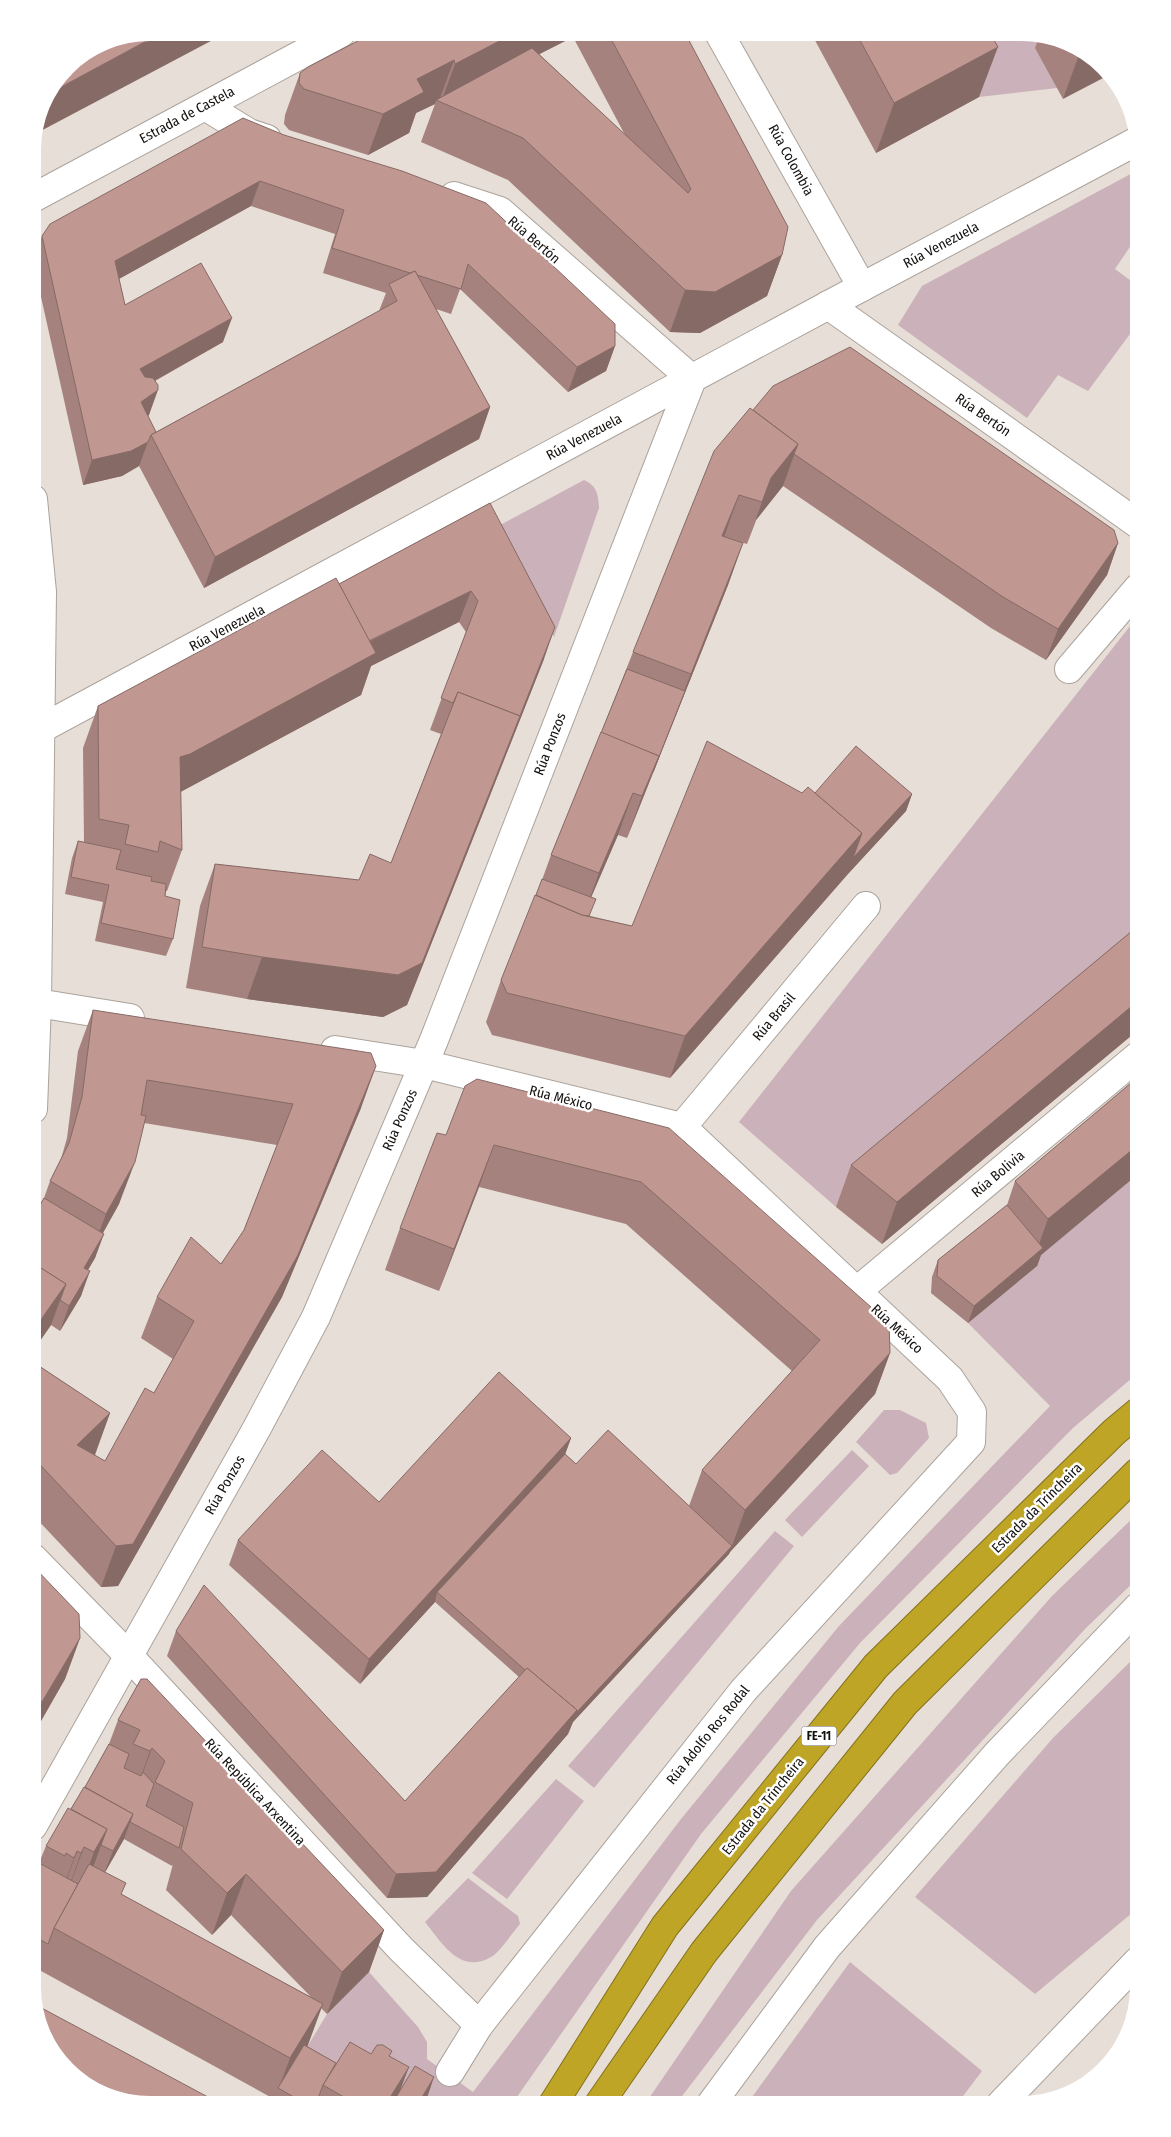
<svg xmlns="http://www.w3.org/2000/svg" width="1171" height="2137" font-family="'Fira Sans Condensed',sans-serif">
<rect width="100%" height="100%" fill="#e7ded7"/>
<g fill="#cbb1ba">
<polygon points="944,33 1029,33 1049,40 1057,88 979,97"/>
<polygon points="1138,170 1138,235 1115,269 1138,286 1138,323 1088,391 1058,375 1027,418 898,325 922,286"/>
<path d="M584,480C597,486 598,494 599,508L554,637L491,530Z"/>
<polygon points="1138,616 1138,954 836,1207 739,1122"/>
<polygon points="1138,1174 1138,1373 1073,1428 860,1643 701,1834 512,2104 422,2104 427,2095 396,2104 298,2062 327,2014 369,1972 418,2027 427,2042 427,2059 473,2092 681,1819 839,1626 1050,1406 968,1323 1037,1266 1033,1261"/>
<polygon points="884,1410 900,1410 926,1423 929,1438 897,1473 890,1475 856,1442"/>
<polygon points="852,1450 869,1466 802,1537 785,1520"/>
<polygon points="1138,1513 1138,1578 1086,1628 817,1920 676,2104 645,2104 791,1891 1052,1596"/>
<polygon points="775,1531 794,1546 594,1788 568,1766"/>
<polygon points="1138,1654 1138,1908 1035,1994 915,1897 1053,1738"/>
<polygon points="556,1779 584,1801 507,1899 472,1873"/>
<path d="M468,1878L518,1916L520,1924C512,1933 500,1952 491,1957C460,1975 442,1943 425,1922Z"/>
<polygon points="850,1962 982,2071 957,2104 747,2104"/>
</g>
<g fill="none" stroke-linecap="round" stroke-linejoin="round">
<defs>
<g id="street">
<polyline points="719,33 862,287"/>
<polyline points="205,106 249,133 267,139"/>
<polyline points="454,196 500,211 692,379"/>
<polyline points="828,305 1138,524"/>
<polyline points="1069,669 1138,588"/>
<polyline points="33,733 862,287 1137,141"/>
<polyline points="37,1003 130,1018"/>
<polyline points="335,1050 424,1064 682,1127 950,1379 972,1412 971,1442 743,1691 479,2025 450,2072"/>
<polyline points="33,1109 37,1003 42,592 33,499"/>
<polyline points="682,1127 866,906"/>
<polyline points="857,1291 1138,1056"/>
<polyline points="33,1558 128,1655 401,1949 479,2025"/>
<polyline points="33,1826 257,1428 316,1317 434,1040 692,379"/>
<polyline points="711,2104 827,1947 997,1754 1138,1607"/>
<polyline points="1001,2104 1138,1961"/>
</g>
<polyline id="secondary" points="33,198 341,33"/>
<g id="highway">
<polyline points="553,2104 665,1926 876,1666 1114,1432 1138,1412"/>
<polyline points="599,2104 704,1952 905,1703 1138,1472"/>
</g>
</defs>
<use href="#street" stroke="#aba39c" stroke-width="30"/>
<use href="#secondary" stroke="#aba39c" stroke-width="30"/>
<use href="#highway" stroke="#83711d" stroke-width="30"/>
<use href="#street" stroke="#fff" stroke-width="28"/>
<use href="#secondary" stroke="#fff" stroke-width="28"/>
<use href="#highway" stroke="#bfa525" stroke-width="28"/>
</g>
<g fill="#a5827d" fill-rule="evenodd">
<path d="M373,33H685L782,255L767,296L700,333L670,332L508,180L421,142L435,104L416,113L409,133L368,155L289,130L284,124L285,115L300,73ZM573,37L625,135L539,54Z"/>
<polygon points="811,33 990,33 979,97 876,153"/>
<polygon points="1039,37 1092,57 1063,99 1035,48"/>
<path d="M243,118L615,346L606,371L568,392L460,289L451,314L436,309L490,407L479,439L204,588L139,466L122,476L83,485L33,261L42,236ZM251,206L335,234L323,273L386,293L379,311L156,432L148,416L149,415L155,381L223,342L125,305L119,279Z"/>
<polygon points="753,410 1118,543 1107,575 1046,660 991,628 783,486 756,520 747,544 724,537 743,543 728,585 627,838 618,835 591,897 590,916 632,926 802,793 912,794 906,811 847,875 670,1078 492,1035 486,1022 501,980 542,880 551,855 601,733 633,652"/>
<polygon points="490,503 544,659 407,1005 383,1017 247,999 186,988 200,906 215,864 359,880 391,863 441,734 430,730 466,632 459,622 371,666 361,695 180,792 182,850 167,891 166,891 165,896 173,939 166,956 95,941 103,902 65,894 72,858 78,841 84,842 83,748 98,706 339,584"/>
<polygon points="1138,926 1138,1030 882,1244 836,1207 851,1165"/>
<polygon points="93,1010 361,1108 282,1297 118,1586 101,1587 33,1515 33,1362 110,1413 94,1455 105,1461 154,1393 173,1359 141,1338 157,1297 221,1264 244,1230 277,1145 144,1123 119,1204 103,1233 95,1258 88,1270 81,1296 60,1331 51,1325 33,1351 33,1217 44,1198 50,1181 61,1159 67,1138 78,1051"/>
<polygon points="1138,1077 1138,1174 1041,1255 1037,1266 968,1323 931,1293 932,1277 938,1260 1007,1205 1015,1181"/>
<polygon points="567,1102 890,1353 875,1394 730,1552 729,1554 573,1722 568,1734 427,1897 387,1898 167,1656 176,1631 405,1801 519,1677 435,1602 360,1684 229,1565 238,1540 379,1502 571,1438 565,1454 576,1464 689,1506 702,1470 792,1371 626,1224 479,1187 439,1291 385,1270 400,1228 446,1135"/>
<polygon points="33,1566 80,1638 65,1679 33,1735"/>
<path d="M141,1679L384,1930L369,1972L327,2014L321,2008L307,2046L336,2063L371,2054L390,2056L400,2092L428,2095L422,2104H272L274,2099L32,1966L33,1875L39,1863L46,1846L85,1787L109,1744L118,1720ZM124,1839L172,1866L173,1864L166,1890L212,1935L231,1915L311,1997L122,1895L105,1872Z"/>
</g>
<g fill="#866a66">
<polygon points="163,32 226,33 35,134 42,105 50,93"/>
<polygon points="515,33 574,33 573,37 444,103 441,102 455,64"/>
<polygon points="998,47 979,97 876,153 894,103"/>
<polygon points="1080,52 1092,57 1107,76 1063,99"/>
<polygon points="454,60 439,101 436,100 435,104 416,113 409,133 368,155 383,114 417,79"/>
<polygon points="260,181 251,206 106,286 115,261"/>
<polygon points="782,255 767,296 700,333 670,332 685,290"/>
<polygon points="232,318 223,342 131,394 140,369"/>
<polygon points="615,346 606,371 568,392 577,367"/>
<polygon points="158,390 149,415 132,427 141,402"/>
<polygon points="490,407 479,439 204,588 215,557"/>
<polygon points="148,442 139,466 122,476 83,485 92,460"/>
<polygon points="798,444 783,486 756,520 747,544 762,502 771,478"/>
<polygon points="739,495 724,537 722,536"/>
<polygon points="743,543 728,585 627,838 642,796"/>
<polygon points="1118,543 1107,575 1046,660 1058,629"/>
<polygon points="471,591 459,622 371,666 361,695 175,795 180,757 363,645"/>
<polygon points="555,627 544,659 407,1005 383,1017 247,999 262,957 422,963"/>
<polygon points="633,793 618,835 584,914 599,873"/>
<polygon points="912,794 906,811 847,875 670,1078 685,1036 862,833"/>
<polygon points="1138,1001 1138,1030 882,1244 897,1202"/>
<polygon points="376,1066 361,1108 282,1297 118,1586 101,1587 116,1546"/>
<polygon points="494,1145 479,1187 439,1291 454,1249"/>
<polygon points="1138,1145 1138,1174 1041,1255 1037,1266 968,1323 974,1306 1035,1255 1048,1219"/>
<polygon points="135,1162 119,1204 90,1256 106,1214"/>
<polygon points="104,1234 95,1258 74,1293 84,1268"/>
<polygon points="90,1271 81,1296 60,1331 69,1306"/>
<polygon points="66,1284 51,1325 33,1351 33,1331"/>
<polygon points="890,1353 875,1394 730,1552 729,1554 573,1722 568,1734 427,1897 387,1898 396,1874 577,1710 732,1546 745,1510"/>
<polygon points="110,1413 95,1455 62,1487 77,1445"/>
<polygon points="571,1438 562,1463 437,1592 435,1602 360,1684 369,1659"/>
<polygon points="80,1638 65,1679 33,1735 33,1728 42,1702"/>
<polygon points="152,1748 137,1789 135,1793 150,1751"/>
<polygon points="133,1814 124,1839 103,1876 113,1851"/>
<polygon points="107,1829 92,1870 79,1894 94,1852"/>
<polygon points="84,1847 69,1888 66,1895 81,1853"/>
<polygon points="77,1851 62,1893 59,1899 74,1858"/>
<polygon points="246,1874 231,1915 212,1935 227,1893"/>
<polygon points="384,1930 369,1972 327,2014 342,1972"/>
<polygon points="323,2004 308,2045 281,2089 279,2088 290,2058"/>
<polygon points="409,2067 395,2104 386,2104"/>
<polygon points="434,2077 428,2095 422,2104 418,2104"/>
</g>
<g fill="#c09791" stroke="#866a66">
<polygon points="150,32 163,32 50,93 67,67 105,41"/>
<polygon points="373,33 515,33 455,64 454,60 417,79 424,92 383,114 304,89 299,83 300,73 308,67"/>
<polygon points="608,33 685,33 788,227 782,255 715,292 685,290 523,138 436,100 532,48 688,193 691,189"/>
<polygon points="856,33 990,33 998,47 894,103"/>
<polygon points="243,118 284,135 402,171 486,203 615,324 615,346 577,367 468,264 461,289 417,275 415,271 410,273 332,248 344,210 260,181 115,261 125,305 201,263 232,318 140,369 145,377 153,378 158,385 158,390 141,402 156,432 151,435 148,442 131,451 92,460 42,236 50,224"/>
<polygon points="415,271 490,407 215,557 151,435 397,301 389,284"/>
<polygon points="850,347 1114,530 1118,543 1058,629 1003,597 794,454 798,444 753,410 773,386"/>
<polygon points="750,408 798,444 771,478 762,502 739,495 722,536 743,543 691,674 633,652 714,451"/>
<polygon points="490,503 555,627 516,726 520,716 458,692 453,703 441,698 478,601 471,591 369,641 339,584"/>
<polygon points="336,578 376,653 190,754 180,757 182,850 160,841 158,852 125,844 129,825 99,819 98,706"/>
<polygon points="627,669 685,691 653,772 659,756 601,733"/>
<polygon points="458,692 520,716 422,963 398,975 262,957 202,947 215,864 359,880 370,854 391,863"/>
<polygon points="601,732 659,756 642,796 633,793 599,873 551,855"/>
<polygon points="707,741 802,793 808,787 862,833 685,1036 507,993 501,980 535,895 582,915 632,926"/>
<polygon points="856,746 912,794 853,858 862,833 815,793"/>
<polygon points="78,841 121,850 116,869 152,877 151,881 166,884 165,896 180,900 173,939 101,923 109,885 71,877"/>
<polygon points="542,879 596,899 589,916 582,915 536,895"/>
<polygon points="1138,926 1138,1001 897,1202 851,1165"/>
<polygon points="93,1010 371,1053 376,1066 298,1255 133,1544 116,1546 33,1457 33,1362 110,1413 77,1445 105,1461 145,1388 154,1393 194,1321 157,1297 191,1237 221,1264 244,1230 293,1104 147,1080 141,1115 146,1116 135,1162 106,1214 50,1181 69,1143 82,1097"/>
<polygon points="1138,1077 1138,1145 1048,1219 1015,1181"/>
<polygon points="477,1079 669,1128 889,1323 890,1353 745,1510 702,1470 820,1340 641,1182 494,1145 454,1249 400,1228 437,1133 446,1135 465,1086"/>
<polygon points="44,1198 104,1234 84,1268 90,1271 69,1306 60,1300 66,1284 33,1263 33,1217"/>
<polygon points="1007,1205 1043,1248 974,1306 937,1276 938,1260"/>
<polygon points="33,1263 66,1284 33,1331"/>
<polygon points="499,1372 571,1438 369,1659 238,1540 322,1450 379,1502"/>
<polygon points="608,1430 732,1546 576,1713 577,1710 527,1668 525,1670 437,1592 565,1454 576,1464"/>
<polygon points="33,1566 79,1614 80,1638 42,1702 33,1697 33,1634 34,1632 33,1631"/>
<polygon points="204,1585 405,1801 527,1668 577,1710 436,1872 396,1874 176,1631"/>
<polygon points="141,1679 147,1679 384,1930 342,1972 246,1874 227,1893 181,1849 193,1803 155,1782 165,1761 152,1748 150,1751 133,1744 140,1730 118,1720"/>
<polygon points="109,1744 129,1754 124,1768 141,1776 143,1772 154,1784 146,1806 184,1827 179,1848 130,1822 133,1814 85,1787"/>
<polygon points="84,1787 133,1814 113,1851 101,1845 107,1829 71,1809"/>
<polygon points="68,1808 107,1829 94,1852 84,1847 81,1853 77,1851 74,1858 66,1853 65,1856 46,1846"/>
<polygon points="39,1863 78,1884 54,1928 48,1944 33,1936 33,1875"/>
<polygon points="89,1864 126,1883 121,1894 323,2004 290,2058 54,1928"/>
<polygon points="36,2005 221,2104 143,2104 85,2085 42,2032"/>
<polygon points="350,2042 371,2054 377,2045 383,2045 392,2051 389,2056 409,2067 386,2104 356,2104 323,2085"/>
<polygon points="304,2045 336,2063 323,2085 316,2104 306,2104 278,2088"/>
<polygon points="415,2066 434,2077 418,2104 392,2104"/>
</g>
<g text-anchor="middle" dominant-baseline="central" stroke-width="5" stroke-linejoin="round" paint-order="stroke">
<rect fill="#fff" stroke="#5a5856" stroke-width="1" x="801.5" y="1726.5" width="35" height="19" rx="4"/>
<g font-size="12" font-weight="bold" fill="#13100e">
<text x="819" y="1736">FE-11</text>
</g>
<g font-size="14" fill="#13100e" stroke="#fff">
<text transform="translate(187 115) rotate(-28)">Estrada de Castela</text>
<text transform="translate(791 160) rotate(61)">Rúa Colombia</text>
<text transform="translate(534 240) rotate(41)">Rúa Bertón</text>
<text transform="translate(941 245) rotate(-28)">Rúa Venezuela</text>
<text transform="translate(983 415) rotate(35)">Rúa Bertón</text>
<text transform="translate(584 437) rotate(-28)">Rúa Venezuela</text>
<text transform="translate(227 628) rotate(-28)">Rúa Venezuela</text>
<text transform="translate(550 744) rotate(-69)">Rúa Ponzos</text>
<text transform="translate(774 1017) rotate(-50)">Rúa Brasil</text>
<text transform="translate(561 1098) rotate(14)">Rúa México</text>
<text transform="translate(400 1120) rotate(-66)">Rúa Ponzos</text>
<text transform="translate(998 1174) rotate(-40)">Rúa Bolivia</text>
<text transform="translate(897 1329) rotate(43)">Rúa México</text>
<text transform="translate(225 1485) rotate(-60)">Rúa Ponzos</text>
<text transform="translate(1037 1508) rotate(-45)">Estrada da Trincheira</text>
<text transform="translate(708 1735) rotate(-51)">Rúa Adolfo Ros Rodal</text>
<text transform="translate(255 1792) rotate(47)">Rúa República Arxentina</text>
<text transform="translate(763 1806) rotate(-51)">Estrada da Trincheira</text>
</g>
</g>
<path d="M0 0H1171V2137H0ZM150 41H1021A109 109 0 0 1 1130 150V1987A109 109 0 0 1 1021 2096H150A109 109 0 0 1 41 1987V150A109 109 0 0 1 150 41Z" fill="#fff" fill-rule="evenodd"/>
</svg>
